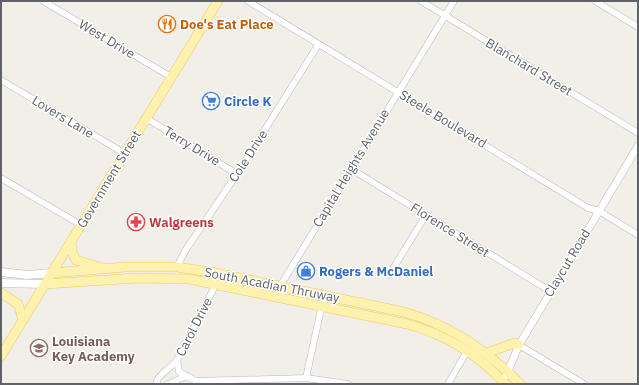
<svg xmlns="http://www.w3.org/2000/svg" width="639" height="385" font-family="'IBM Plex Sans',sans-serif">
<rect width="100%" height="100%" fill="#f1efe8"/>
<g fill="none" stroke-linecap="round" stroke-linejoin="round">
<defs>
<g id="minor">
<polyline points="43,1 171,77"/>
<polyline points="248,1 588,208 599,211 638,235"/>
<polyline points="421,1 638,133"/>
<polyline points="595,1 638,27"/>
<polyline points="1,80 124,153"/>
<polyline points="146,118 237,174"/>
<polyline points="351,169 550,291"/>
<polyline points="1,178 81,225"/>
<polyline points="177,267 185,251 237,174 318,45"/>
<polyline points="389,275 426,215"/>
<polyline points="216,284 177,360 179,372 196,381 306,378 348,384"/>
<polyline points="282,297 282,283 454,1"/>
<polyline points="519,345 584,384"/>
<polyline points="306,378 324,295"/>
<path d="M157,384V380C162,372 171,368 177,360"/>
<polyline points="168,384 187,376"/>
<polyline points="448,384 467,351"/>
</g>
<polyline id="tertiary" points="506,376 519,345 638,146"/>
<g id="secondary">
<polyline points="1,272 27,275 51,273"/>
<polyline points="1,283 45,284"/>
</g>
<g id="primary">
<polyline points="71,241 72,252 76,260 99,267"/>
<path d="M51,273L125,267H177L216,273L404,312C450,325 487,350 520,384"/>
<path d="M45,284L136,278L189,279L407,324C444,334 480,355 505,384"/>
<polyline points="1,293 18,304 23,320"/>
<polyline points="487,353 514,343 519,345"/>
<polyline points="1,356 218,1"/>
</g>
</defs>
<use href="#minor" stroke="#b5b8bc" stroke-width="7"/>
<use href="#tertiary" stroke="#b5b8bc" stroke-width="8"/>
<use href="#secondary" stroke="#b6babf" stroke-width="9"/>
<use href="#primary" stroke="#f2c960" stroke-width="10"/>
<use href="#minor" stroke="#fff" stroke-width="6"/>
<use href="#tertiary" stroke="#fff" stroke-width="7"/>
<use href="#secondary" stroke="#fff" stroke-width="8"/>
<use href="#primary" stroke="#fff2af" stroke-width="9"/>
</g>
<defs>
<symbol id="restaurant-ring" viewBox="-11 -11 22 22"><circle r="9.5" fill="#fff" stroke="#e8710a" stroke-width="1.5"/><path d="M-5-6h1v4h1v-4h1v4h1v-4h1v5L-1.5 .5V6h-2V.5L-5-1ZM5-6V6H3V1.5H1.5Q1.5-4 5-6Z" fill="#e8710a"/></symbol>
<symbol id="supermarket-ring" viewBox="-11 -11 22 22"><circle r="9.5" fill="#fff" stroke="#3f7fe0" stroke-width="1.5"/><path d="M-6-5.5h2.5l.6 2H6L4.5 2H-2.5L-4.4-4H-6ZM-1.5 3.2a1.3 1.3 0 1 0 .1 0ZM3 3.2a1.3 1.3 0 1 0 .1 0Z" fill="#3f7fe0"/></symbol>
<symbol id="pharmacy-ring" viewBox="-11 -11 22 22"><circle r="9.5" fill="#fff" stroke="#e0444e" stroke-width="1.5"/><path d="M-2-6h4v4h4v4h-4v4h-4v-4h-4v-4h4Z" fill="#e0444e"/></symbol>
<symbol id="shop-ring" viewBox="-11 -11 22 22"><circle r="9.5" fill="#fff" stroke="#3f7fe0" stroke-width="1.5"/><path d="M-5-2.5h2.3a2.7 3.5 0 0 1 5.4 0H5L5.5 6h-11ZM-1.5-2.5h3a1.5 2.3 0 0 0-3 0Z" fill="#3f7fe0"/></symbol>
<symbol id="school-ring" viewBox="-11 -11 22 22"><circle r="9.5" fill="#fff" stroke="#8d6e63" stroke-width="1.5"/><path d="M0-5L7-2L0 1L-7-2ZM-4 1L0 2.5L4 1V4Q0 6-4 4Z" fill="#8d6e63"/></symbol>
</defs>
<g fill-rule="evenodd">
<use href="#restaurant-ring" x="157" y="14" width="20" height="20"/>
<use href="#supermarket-ring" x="201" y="91" width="20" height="20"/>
<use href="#pharmacy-ring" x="126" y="212" width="20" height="20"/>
<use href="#shop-ring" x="296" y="261" width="20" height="20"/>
<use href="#school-ring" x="29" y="338" width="20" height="20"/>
</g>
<g text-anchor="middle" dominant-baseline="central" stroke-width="3" stroke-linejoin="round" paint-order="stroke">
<g font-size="13" font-weight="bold" fill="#c56008" stroke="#fff" text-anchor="start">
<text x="180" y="24">Doe's Eat Place</text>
</g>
<g font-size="13" fill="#5f6368" stroke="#fff">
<text transform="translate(107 39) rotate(31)">West Drive</text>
<text transform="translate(529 67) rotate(31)">Blanchard Street</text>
<text transform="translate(63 117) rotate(31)">Lovers Lane</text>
<text transform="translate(443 119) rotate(31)">Steele Boulevard</text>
<text transform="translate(192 146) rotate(31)">Terry Drive</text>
<text transform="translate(248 156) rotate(-57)">Cole Drive</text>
<text transform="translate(351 168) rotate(-59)">Capital Heights Avenue</text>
<text transform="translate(109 179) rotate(-59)">Government Street</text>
<text transform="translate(450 230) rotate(32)">Florence Street</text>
<text transform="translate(567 263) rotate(-59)">Claycut Road</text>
<text transform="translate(272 285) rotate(11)">South Acadian Thruway</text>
<text transform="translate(194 327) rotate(-63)">Carol Drive</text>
</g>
<g font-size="13" font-weight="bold" fill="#366cbe" stroke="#fff" text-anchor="start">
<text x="224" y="101">Circle K</text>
<text x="319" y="271">Rogers &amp; McDaniel</text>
</g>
<g font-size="13" font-weight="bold" fill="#be3a42" stroke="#fff" text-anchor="start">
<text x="149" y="222">Walgreens</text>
</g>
<g font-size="13" font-weight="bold" fill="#785e54" stroke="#fff" text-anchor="start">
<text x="52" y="341">Louisiana<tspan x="52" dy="15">Key Academy</tspan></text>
</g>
</g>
<rect width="639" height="385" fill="none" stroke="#5f6368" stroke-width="4"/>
</svg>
